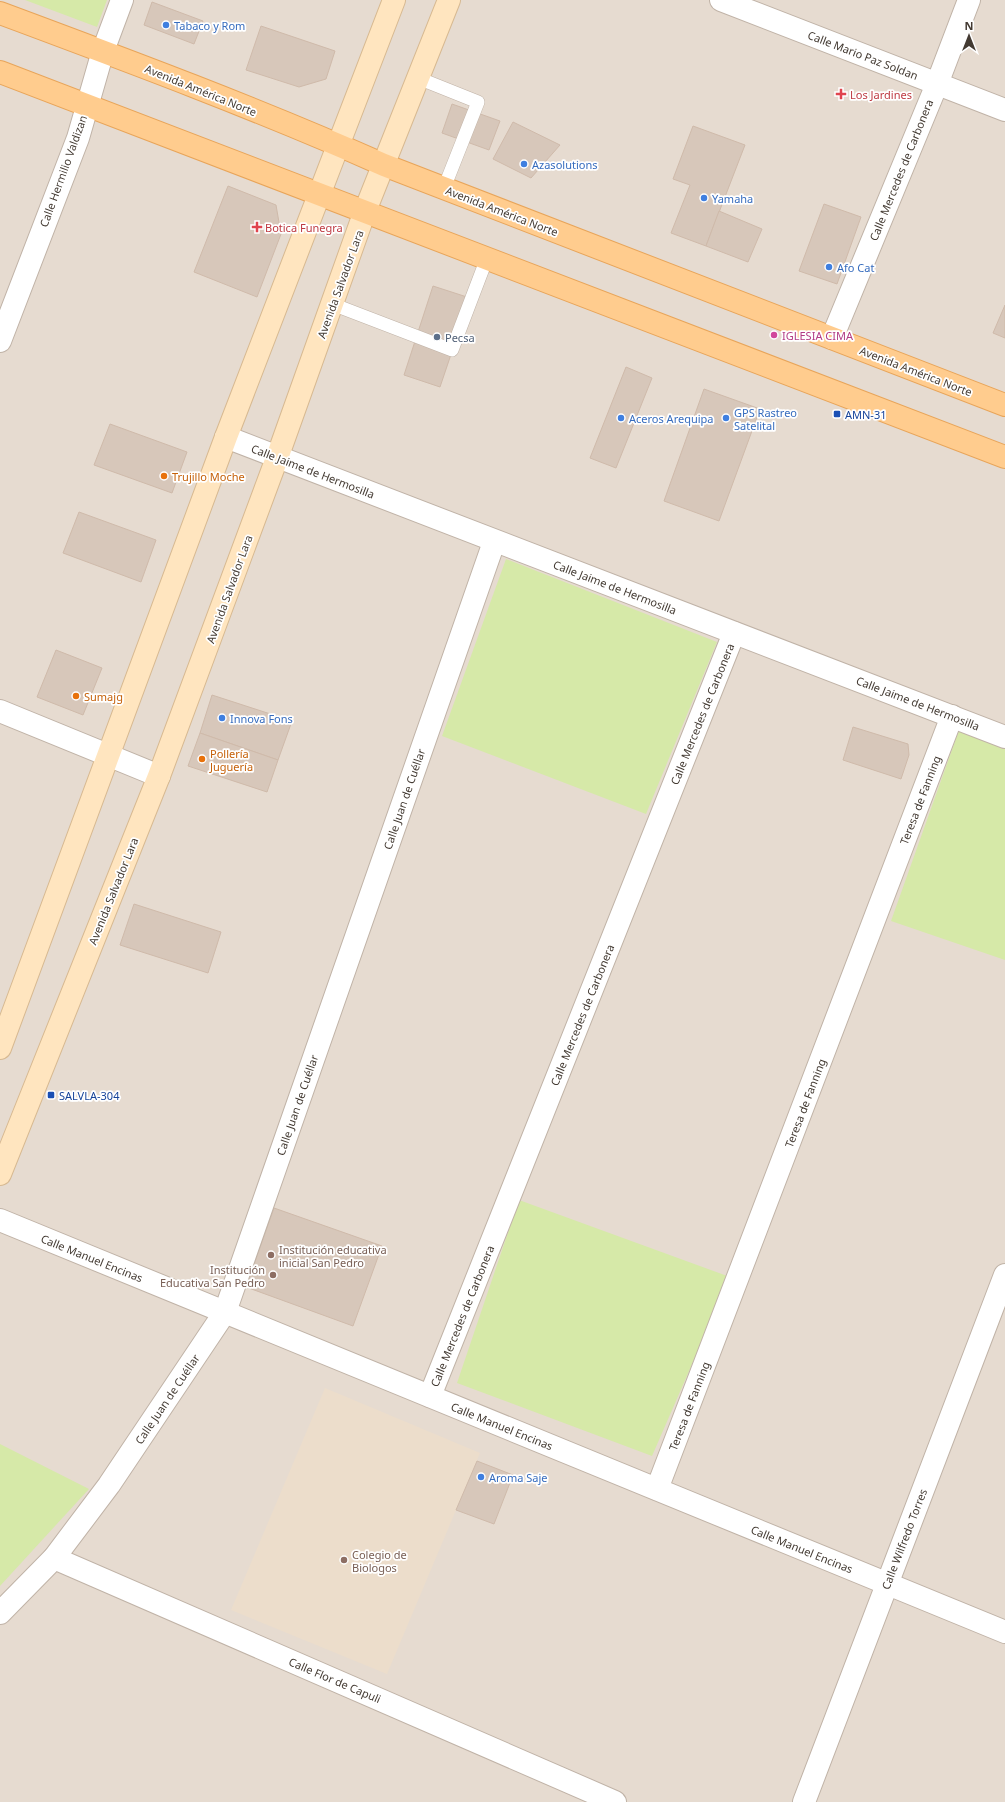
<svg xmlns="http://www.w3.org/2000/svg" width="1005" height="1802" font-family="'Noto Sans',sans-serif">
<rect width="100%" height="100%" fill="#f2eae2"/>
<rect fill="#e6dbd0" x="0" y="0" width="1005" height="1802"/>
<polygon fill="#ecddcb" points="325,1388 480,1453 387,1674 231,1610"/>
<g fill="#d6e9a8">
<polygon points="25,0 107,0 97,27"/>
<polygon points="506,559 717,642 646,814 442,736"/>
<polygon points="959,730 1005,749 1005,960 891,921"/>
<polygon points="519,1200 730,1277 652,1456 457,1383"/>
<polygon points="0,1444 89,1489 0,1586"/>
</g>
<g fill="#d7c7ba" stroke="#cfbaaa">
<polygon points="152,2 203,21 194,44 144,25"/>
<polygon points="261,26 335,51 326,79 299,87 246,70"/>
<polygon points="452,104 500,121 489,150 442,133"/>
<polygon points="513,122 560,145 531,178 493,159"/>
<polygon points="693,126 745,145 706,246 671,233 690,185 673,179"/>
<polygon points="228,186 276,205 281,234 257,297 194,272"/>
<polygon points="824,204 861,217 837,284 799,271"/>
<polygon points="719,211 762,229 748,262 706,246"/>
<polygon points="433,286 470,298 440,387 404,375"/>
<polygon points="1005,305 1005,338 993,333"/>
<polygon points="626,367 652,378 616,468 590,458"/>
<polygon points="704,389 760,409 719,521 664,501"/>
<polygon points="110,424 187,452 172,493 94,465"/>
<polygon points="79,512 156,540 141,582 63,553"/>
<polygon points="56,650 102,668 83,715 37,697"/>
<polygon points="212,695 292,721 278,760 200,733"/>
<polygon points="853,727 908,744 909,755 901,779 843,760"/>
<polygon points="200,733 278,760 267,792 188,766"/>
<polygon points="134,904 221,932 208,973 120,945"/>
<polygon points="274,1208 382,1246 353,1326 246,1287"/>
<polygon points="477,1461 513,1475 494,1524 456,1510"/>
</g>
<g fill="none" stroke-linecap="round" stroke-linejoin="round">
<defs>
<g id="lane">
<polyline points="418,78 478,102 444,188"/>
<polyline points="332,304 452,350 487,258"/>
</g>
<g id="street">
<polyline points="721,0 1005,110"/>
<polyline points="832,338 937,84 969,0"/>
<polyline points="0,341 78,138 103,51 122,0"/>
<polyline points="226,437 1005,737"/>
<polyline points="0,711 159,776"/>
<polyline points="0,1220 1005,1632"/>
<polyline points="430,1396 734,633"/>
<polyline points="657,1489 952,716"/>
<polyline points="54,1558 615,1802"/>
<polyline points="0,1613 54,1558 109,1485 225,1312 494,542"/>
<polyline points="804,1802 1005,1275"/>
</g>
<g id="secondary">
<polyline points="0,1048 226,437 394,0"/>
<polyline points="0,1174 159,776 277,458 365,211 449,0"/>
</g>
<g id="primary">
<path d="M0,13C129,61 258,109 384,165L1005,405"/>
<polyline points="0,72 1005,457"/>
</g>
</defs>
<use href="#lane" stroke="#c0b3a7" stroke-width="14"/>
<use href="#street" stroke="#c0b3a7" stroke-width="24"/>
<use href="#secondary" stroke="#d7b991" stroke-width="24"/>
<use href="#primary" stroke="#e8a55a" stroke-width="24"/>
<use href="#lane" stroke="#fff" stroke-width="13"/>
<use href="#street" stroke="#fff" stroke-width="22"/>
<use href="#secondary" stroke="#ffe5bf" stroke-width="22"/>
<use href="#primary" stroke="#ffcc8e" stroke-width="22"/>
</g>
<g fill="#3f7fe0" stroke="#fff" stroke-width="1.5">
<circle cx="166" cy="25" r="4"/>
<circle cx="524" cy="164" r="4"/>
<circle cx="704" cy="198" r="4"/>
<circle cx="829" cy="267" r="4"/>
<circle cx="621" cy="418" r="4"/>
<circle cx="726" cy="418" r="4"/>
<circle cx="222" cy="718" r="4"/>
<circle cx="481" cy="1477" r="4"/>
</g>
<g fill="#e0444e" stroke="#fff" stroke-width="1.5">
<path d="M839 88h4v4h4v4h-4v4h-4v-4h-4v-4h4z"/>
<path d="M255 221h4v4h4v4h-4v4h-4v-4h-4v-4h4z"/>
</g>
<circle fill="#d1479c" stroke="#fff" stroke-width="1.5" cx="774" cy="335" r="4"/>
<circle fill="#5c6f8a" stroke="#fff" stroke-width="1.5" cx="437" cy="337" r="4"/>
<g fill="#1a4fb4" stroke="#fff" stroke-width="1.5">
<rect x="833" y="410" width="8" height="8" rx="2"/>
<rect x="47" y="1091" width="8" height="8" rx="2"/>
</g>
<g fill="#e8710a" stroke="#fff" stroke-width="1.5">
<circle cx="164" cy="476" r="4"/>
<circle cx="76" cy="696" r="4"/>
<circle cx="202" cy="759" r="4"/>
</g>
<g fill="#8d6e63" stroke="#fff" stroke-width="1.5">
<circle cx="271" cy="1255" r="4"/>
<circle cx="273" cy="1275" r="4"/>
<circle cx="344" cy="1560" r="4"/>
</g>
<g text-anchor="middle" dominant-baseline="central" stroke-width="3.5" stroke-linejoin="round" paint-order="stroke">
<g font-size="11" fill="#366cbe" stroke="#fff" text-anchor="start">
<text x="174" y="25">Tabaco y Rom</text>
<text x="532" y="164">Azasolutions</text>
<text x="712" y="198">Yamaha</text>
<text x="837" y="267">Afo Cat</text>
<text x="734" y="412">GPS Rastreo<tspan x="734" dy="13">Satelital</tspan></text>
<text x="629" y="418">Aceros Arequipa</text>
<text x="230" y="718">Innova Fons</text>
<text x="489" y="1477">Aroma Saje</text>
</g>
<g font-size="11" fill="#433a32" stroke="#fff">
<text transform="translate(863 55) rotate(21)">Calle Mario Paz Soldan</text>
<text transform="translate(201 90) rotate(22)">Avenida América Norte</text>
<text transform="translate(901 170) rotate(-68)">Calle Mercedes de Carbonera</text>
<text transform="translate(63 171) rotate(-70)">Calle Hermilio Valdizan</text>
<text transform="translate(502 211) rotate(21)">Avenida América Norte</text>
<text transform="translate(340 284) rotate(-70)">Avenida Salvador Lara</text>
<text transform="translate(916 371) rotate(21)">Avenida América Norte</text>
<text transform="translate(313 471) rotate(21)">Calle Jaime de Hermosilla</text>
<text transform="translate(615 587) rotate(21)">Calle Jaime de Hermosilla</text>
<text transform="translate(229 589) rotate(-70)">Avenida Salvador Lara</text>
<text transform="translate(918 703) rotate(21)">Calle Jaime de Hermosilla</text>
<text transform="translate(702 714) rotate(-68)">Calle Mercedes de Carbonera</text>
<text transform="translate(404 799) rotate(-71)">Calle Juan de Cuéllar</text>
<text transform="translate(920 800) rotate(-69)">Teresa de Fanning</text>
<text transform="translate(113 891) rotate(-68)">Avenida Salvador Lara</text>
<text transform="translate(582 1015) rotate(-68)">Calle Mercedes de Carbonera</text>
<text transform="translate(805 1103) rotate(-69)">Teresa de Fanning</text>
<text transform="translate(297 1105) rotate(-71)">Calle Juan de Cuéllar</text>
<text transform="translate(92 1258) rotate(22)">Calle Manuel Encinas</text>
<text transform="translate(462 1316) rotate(-68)">Calle Mercedes de Carbonera</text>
<text transform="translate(167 1399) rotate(-56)">Calle Juan de Cuéllar</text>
<text transform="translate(689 1406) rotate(-69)">Teresa de Fanning</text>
<text transform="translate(502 1426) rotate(22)">Calle Manuel Encinas</text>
<text transform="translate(904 1539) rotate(-69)">Calle Wilfredo Torres</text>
<text transform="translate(802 1549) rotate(22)">Calle Manuel Encinas</text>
<text transform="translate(335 1680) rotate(23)">Calle Flor de Capuli</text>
</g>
<g font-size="11" fill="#be3a42" stroke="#fff" text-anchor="start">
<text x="850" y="94">Los Jardines</text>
<text x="265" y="227">Botica Funegra</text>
</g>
<g font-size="11" fill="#b23c85" stroke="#fff" text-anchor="start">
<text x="782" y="335">IGLESIA CIMA</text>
</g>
<g font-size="11" fill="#4e5e75" stroke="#fff" text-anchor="start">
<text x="445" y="337">Pecsa</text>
</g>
<g font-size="11" fill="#164399" stroke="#fff" text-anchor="start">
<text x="845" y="414">AMN-31</text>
<text x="59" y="1095">SALVLA-304</text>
</g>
<g font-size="11" fill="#c56008" stroke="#fff" text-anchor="start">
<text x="172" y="476">Trujillo Moche</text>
<text x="84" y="696">Sumajg</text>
<text x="210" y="753">Pollería<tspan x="210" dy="13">Juguería</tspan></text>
</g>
<g font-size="11" fill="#785e54" stroke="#fff" text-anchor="start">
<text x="279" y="1249">Institución educativa<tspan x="279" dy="13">inicial San Pedro</tspan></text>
<text x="265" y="1269" text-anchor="end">Institución<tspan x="265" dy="13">Educativa San Pedro</tspan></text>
<text x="352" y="1554">Colegio de<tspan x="352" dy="13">Biologos</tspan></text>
</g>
</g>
<g transform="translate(969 36)" stroke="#ffffff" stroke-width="3" paint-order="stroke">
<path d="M0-3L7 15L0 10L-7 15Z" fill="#433a32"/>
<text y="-6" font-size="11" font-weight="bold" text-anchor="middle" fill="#433a32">N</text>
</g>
</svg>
